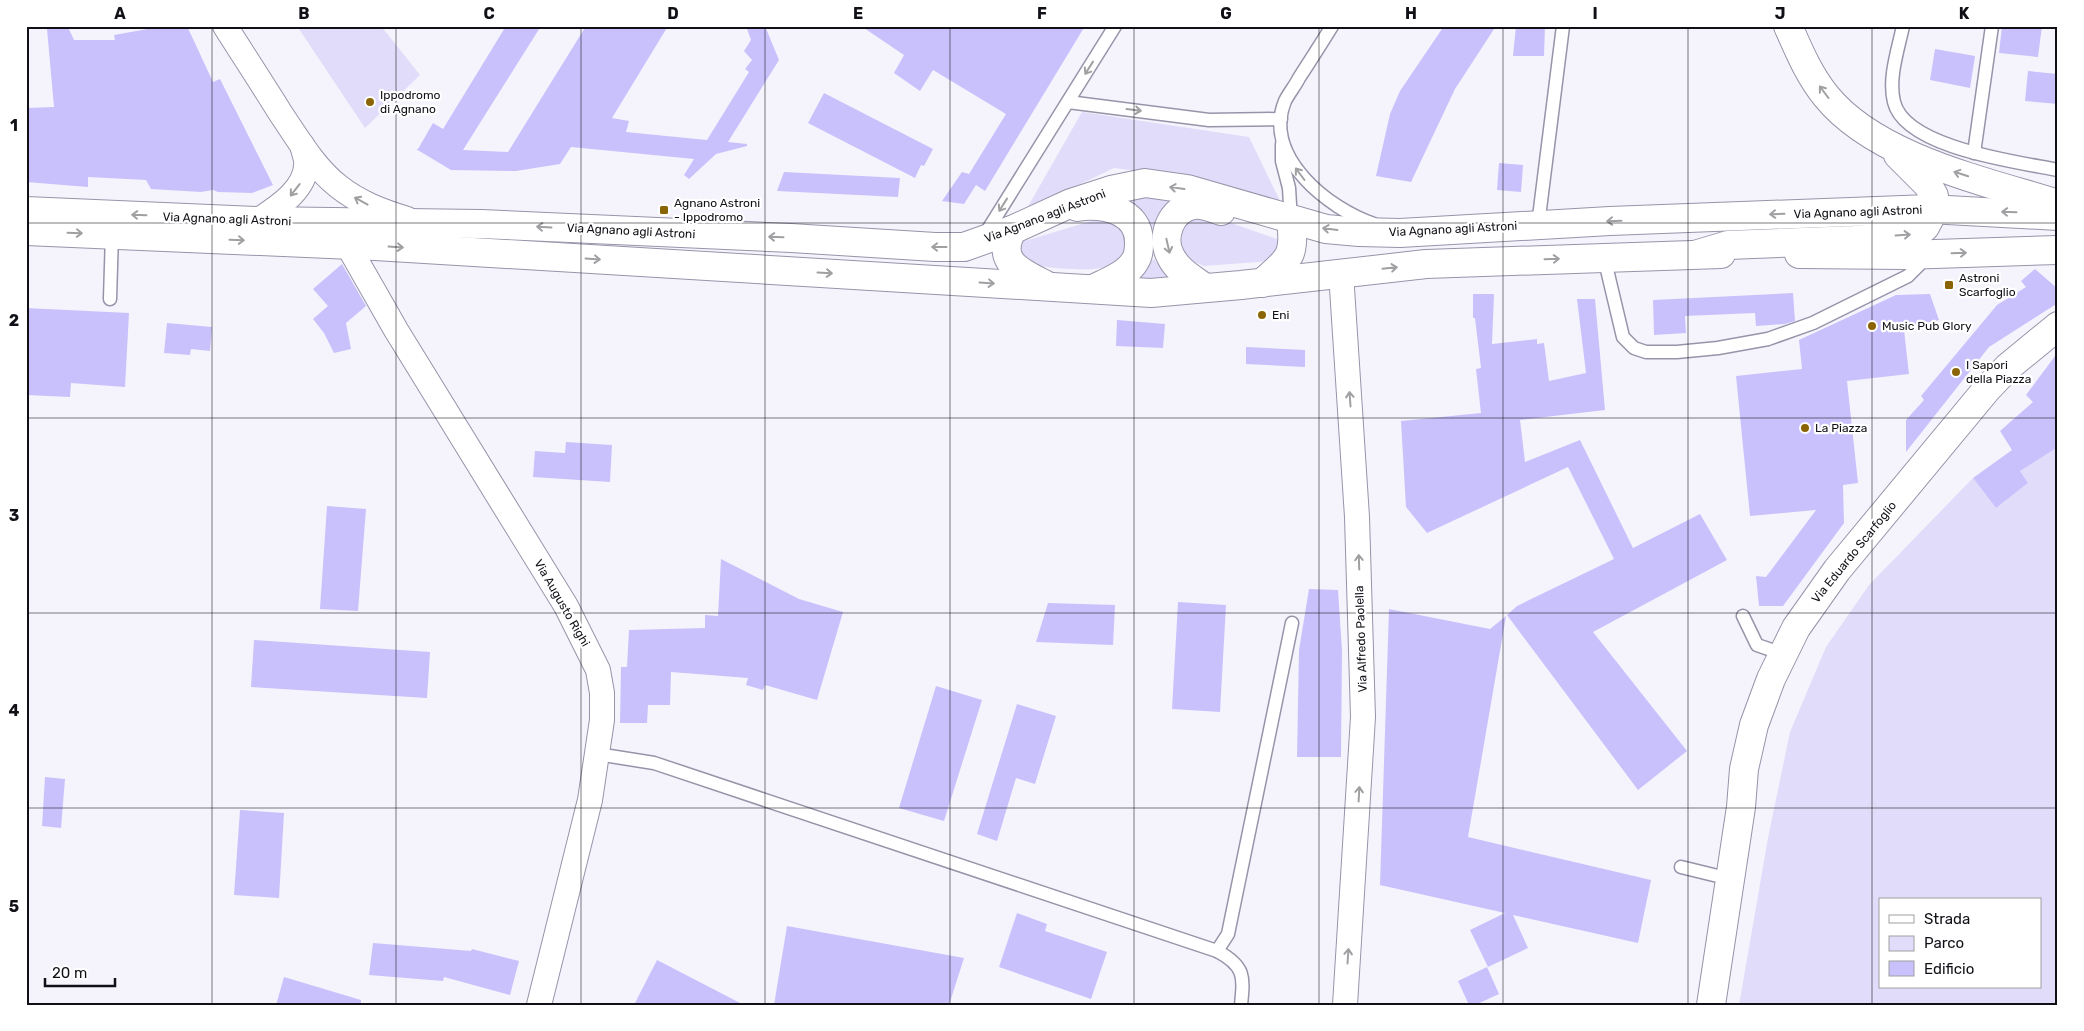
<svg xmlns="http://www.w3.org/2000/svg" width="2084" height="1031" font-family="Rubik,sans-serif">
<rect width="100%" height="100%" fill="#f5f4fd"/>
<g fill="#e0dcf9" fill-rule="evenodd">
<polygon points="297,26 381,26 420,75 365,128"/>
<polygon points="1082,112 1249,137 1280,201 1187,177 1114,168 1026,210"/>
<polygon points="1144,193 1188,199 1170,205 1150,230 1116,201"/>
<polygon points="1208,215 1283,241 1272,261 1204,266 1190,260 1179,247 1178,233 1188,221"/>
<path d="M1098,219L1119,224C1121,229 1126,236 1127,242C1133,282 1051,267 1029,265L1012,245Z"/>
<polygon points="1154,259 1173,282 1130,280"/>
<path d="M2058,447V1005H1739L1768,838L1790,732L1826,647L1869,585L1973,478L1996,508L2028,483L2020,471ZM1880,900H2040V987H1880Z"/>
</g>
<g fill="#c9c1fc">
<polygon points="164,26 187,26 213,82 220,79 273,185 252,193 218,192 213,190 201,192 151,189 146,180 88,177 88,187 26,182 26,108 54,107 47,29 68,27 74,40 115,40 114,35"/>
<polygon points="506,26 541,26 463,150 508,152 586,26 668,26 612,118 629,121 626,132 707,140 749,72 745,69 752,60 744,51 751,40 746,26 765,26 779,60 728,142 747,144 747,146 716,154 689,179 684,175 694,159 571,147 560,164 516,171 451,170 416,149 418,149 433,123 443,129"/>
<polygon points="861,26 1085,26 985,191 976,185 964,204 942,201 962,172 969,174 1006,114 933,70 920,91 894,73 904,55"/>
<polygon points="1444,26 1496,26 1455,89 1411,182 1376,176 1390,114 1400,91"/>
<polygon points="1516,26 1545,26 1544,56 1513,56"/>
<polygon points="2002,26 2042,26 2038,57 1999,53"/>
<polygon points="1935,49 1975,56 1970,88 1930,80"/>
<polygon points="2028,71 2058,74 2058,104 2025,101"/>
<polygon points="824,93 933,149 924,166 921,165 915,178 808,123"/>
<polygon points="1499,163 1523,165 1521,192 1497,190"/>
<polygon points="784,172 900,178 898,197 777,191"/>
<polygon points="342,264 366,306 346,323 351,349 334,353 324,333 313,319 328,306 313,289"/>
<polygon points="2035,269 2058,289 2058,303 1989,347 1906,452 1906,420 1924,400 1921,396 1997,305 2026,287 2021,281"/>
<polygon points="1793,293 1795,321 1785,324 1756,326 1755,313 1685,316 1686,333 1654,335 1653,300"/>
<polygon points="1473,294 1494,294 1492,344 1537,339 1537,344 1544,343 1549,381 1586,373 1577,299 1595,299 1605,410 1520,420 1525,462 1580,440 1633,548 1700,514 1727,560 1593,632 1687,751 1638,790 1507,615 1517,606 1614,559 1568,467 1427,533 1406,507 1401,421 1481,413 1476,369 1481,368 1475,318 1473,318"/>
<polygon points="1930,294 1939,320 1904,330 1909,374 1847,381 1858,483 1843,485 1844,523 1783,606 1759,606 1756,576 1766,577 1816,510 1750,516 1736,376 1802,369 1799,340 1896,295"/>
<polygon points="26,308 129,313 125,387 71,383 70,397 26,395"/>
<polygon points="1117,320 1165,324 1163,348 1116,346"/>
<polygon points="167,323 212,327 210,351 191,349 190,355 164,353"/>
<polygon points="1246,347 1305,350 1305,367 1246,364"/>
<polygon points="2058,352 2058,447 2020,471 2028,483 1996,508 1973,478 2012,450 2000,431 2033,402 2026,395"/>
<polygon points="566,442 612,445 610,482 533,477 535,451 565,453"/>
<polygon points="327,506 366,509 358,611 320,609"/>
<polygon points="721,559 799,599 843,612 817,700 765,685 763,690 746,685 748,678 671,672 670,705 648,705 647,723 620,723 621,667 627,667 629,630 705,628 705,615 718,616"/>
<polygon points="1309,589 1338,590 1342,650 1341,757 1297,757 1299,650"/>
<polygon points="1178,602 1226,605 1220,712 1172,709"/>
<polygon points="1048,603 1115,605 1113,645 1036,642"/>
<polygon points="1389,609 1490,629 1506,616 1468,837 1651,880 1638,943 1513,915 1528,948 1488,967 1470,930 1505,913 1380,885"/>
<polygon points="254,640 430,652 427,698 251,687"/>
<polygon points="936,686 982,700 944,821 899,808"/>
<polygon points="1017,704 1056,716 1035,784 1016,778 997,841 977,834"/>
<polygon points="45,777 65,779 61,828 42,826"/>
<polygon points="240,810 284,813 279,898 234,895"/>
<polygon points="1017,913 1047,924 1045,931 1107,952 1091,999 999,967"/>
<polygon points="787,926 964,958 949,1005 774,1005"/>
<polygon points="373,943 471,951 472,949 519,961 510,995 444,977 443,981 369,975"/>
<polygon points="657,960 744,1005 634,1005"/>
<polygon points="1487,967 1499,994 1475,1005 1469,1005 1458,981"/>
<polygon points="284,977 361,1000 361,1005 276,1005"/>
</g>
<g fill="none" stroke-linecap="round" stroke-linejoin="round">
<defs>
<g id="lane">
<path d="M1332,26C1321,44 1310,61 1299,78C1295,86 1289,93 1285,101C1262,157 1329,209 1374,224"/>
<path d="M1903,26C1898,50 1888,78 1894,102C1905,148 2018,162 2058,170"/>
<polyline points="1068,102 1209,120 1281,119"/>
<polyline points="1282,144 1282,161 1289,188 1291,221"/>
<polyline points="1974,153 1992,26"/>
<polyline points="1538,225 1563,26"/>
<polyline points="984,236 1115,26"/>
<polyline points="1604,257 1623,337 1634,348 1646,352 1677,352 1718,348 1768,339 1813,323 1908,276 1928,256"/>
<polyline points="110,299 112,234"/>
<polyline points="1743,616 1757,645 1783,654"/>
<path d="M597,754L654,763L1217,951C1245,966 1244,976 1241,1005"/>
<polyline points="1681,867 1730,879"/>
<polyline points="1217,951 1228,934 1292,623"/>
</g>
<g id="street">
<path d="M225,26C244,56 263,85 281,114C298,139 314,167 338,186C359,203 382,211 407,219"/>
<path d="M257,221C277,208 309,188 306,160C305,155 303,150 302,145"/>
<polyline points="343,231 347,244 396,330 566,606 598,670 602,693 602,720 590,800 539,1005"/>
<polyline points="1341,273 1357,517 1363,717 1345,1005"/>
</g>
<g id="secondary">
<path d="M1077,207C1103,203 1139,210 1139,242C1139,249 1139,255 1135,261C1127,275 1107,282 1093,289"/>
<polyline points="26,211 257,221 481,224 791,238 935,247 964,247 1012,230 1071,203 1111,190 1145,183 1187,189 1326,229 1359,232 1400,233 1610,221 1929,209 2058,216"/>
<path d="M1012,230C996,261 1018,271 1044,284"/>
<polyline points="26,231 375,246 1151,293 1241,285 1426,264 1721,254"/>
<polyline points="1799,254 1904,255 2058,250"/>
<path d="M1262,283C1288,260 1296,257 1291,221"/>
<path d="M1205,288C1193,279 1178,271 1171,257C1160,238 1170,209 1194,205C1203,204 1213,208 1221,211"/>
<polyline points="1711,1005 1741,807 1744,769 1754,725 1771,679 1796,628 1837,570 1987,389 2008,367 2058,326"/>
</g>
<g id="highway">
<path d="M1788,26C1799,51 1809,75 1826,96C1876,158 1985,181 2058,204"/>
<polyline points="1698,254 1728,245 1854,240 1913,235 1925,227 1934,210 1934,196 1928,185 1898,155"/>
</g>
</defs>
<use href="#lane" stroke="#9694a9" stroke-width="15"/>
<use href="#street" stroke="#9694a9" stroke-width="26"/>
<use href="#secondary" stroke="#9694a9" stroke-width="30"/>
<use href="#highway" stroke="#9694a9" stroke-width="30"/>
<use href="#lane" stroke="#fff" stroke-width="12"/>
<use href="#street" stroke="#fff" stroke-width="24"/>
<use href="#secondary" stroke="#fff" stroke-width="28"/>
<use href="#highway" stroke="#fff" stroke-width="28"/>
</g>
<defs><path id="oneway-shaft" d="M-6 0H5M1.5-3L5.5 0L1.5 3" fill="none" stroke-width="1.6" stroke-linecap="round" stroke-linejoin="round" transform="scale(1.25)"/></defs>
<g stroke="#a09fa2">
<use href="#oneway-shaft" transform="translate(1089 68) rotate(122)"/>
<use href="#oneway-shaft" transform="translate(1824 92) rotate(-127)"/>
<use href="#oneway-shaft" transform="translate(1134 110) rotate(7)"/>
<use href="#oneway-shaft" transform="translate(1300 174) rotate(-127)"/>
<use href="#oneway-shaft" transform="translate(1961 174) rotate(-162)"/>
<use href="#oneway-shaft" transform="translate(1177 188) rotate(-172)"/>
<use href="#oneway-shaft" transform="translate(295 190) rotate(128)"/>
<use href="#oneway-shaft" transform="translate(361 201) rotate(-151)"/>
<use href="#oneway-shaft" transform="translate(1003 205) rotate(122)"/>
<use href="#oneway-shaft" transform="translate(2009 212) rotate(-178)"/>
<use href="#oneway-shaft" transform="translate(1777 214) rotate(178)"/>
<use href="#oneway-shaft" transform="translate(139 215) rotate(-178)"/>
<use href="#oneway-shaft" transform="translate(1614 221) rotate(178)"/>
<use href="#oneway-shaft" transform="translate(544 227) rotate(-177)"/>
<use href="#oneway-shaft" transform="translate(1330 229) rotate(-173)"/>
<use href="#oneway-shaft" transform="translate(75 233) rotate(2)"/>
<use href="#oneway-shaft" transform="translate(1903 235) rotate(-4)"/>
<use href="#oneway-shaft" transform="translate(776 237) rotate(-178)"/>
<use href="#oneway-shaft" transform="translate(237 240) rotate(2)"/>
<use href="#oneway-shaft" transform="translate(1168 246) rotate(77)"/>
<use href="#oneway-shaft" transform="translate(396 247) rotate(4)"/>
<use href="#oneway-shaft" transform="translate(939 247) rotate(-180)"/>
<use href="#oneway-shaft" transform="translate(1959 253) rotate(-2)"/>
<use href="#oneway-shaft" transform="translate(593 259) rotate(4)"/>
<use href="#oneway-shaft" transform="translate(1552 259) rotate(-2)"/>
<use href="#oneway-shaft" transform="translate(1390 268) rotate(-6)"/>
<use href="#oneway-shaft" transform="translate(825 273) rotate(3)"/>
<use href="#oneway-shaft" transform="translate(987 283) rotate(4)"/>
<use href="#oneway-shaft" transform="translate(1350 399) rotate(-94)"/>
<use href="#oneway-shaft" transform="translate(1359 562) rotate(-92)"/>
<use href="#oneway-shaft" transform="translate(1359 794) rotate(-87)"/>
<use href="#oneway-shaft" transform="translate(1348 956) rotate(-86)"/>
</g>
<path fill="none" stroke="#111017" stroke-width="1" stroke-opacity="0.55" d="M212,26V1005M396,26V1005M581,26V1005M765,26V1005M950,26V1005M1134,26V1005M1319,26V1005M1503,26V1005M1688,26V1005M1872,26V1005M26,223H2058M26,418H2058M26,613H2058M26,808H2058"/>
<g fill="#8b6405" stroke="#fff" stroke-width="2">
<circle cx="370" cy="102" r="5"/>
<rect x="659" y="205" width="10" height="10" rx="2.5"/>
<rect x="1944" y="280" width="10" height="10" rx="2.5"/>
<circle cx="1262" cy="315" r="5"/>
<circle cx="1872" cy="326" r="5"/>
<circle cx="1956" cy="372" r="5"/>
<circle cx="1805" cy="428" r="5"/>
</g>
<g text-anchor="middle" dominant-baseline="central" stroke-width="4.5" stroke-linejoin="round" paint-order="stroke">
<g font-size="12" fill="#111017" stroke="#fff" text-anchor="start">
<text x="380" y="95">Ippodromo<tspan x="380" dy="14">di Agnano</tspan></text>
<text x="674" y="203">Agnano Astroni<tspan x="674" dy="14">- Ippodromo</tspan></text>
<text x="1959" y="278">Astroni<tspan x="1959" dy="14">Scarfoglio</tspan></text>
<text x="1272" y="315">Eni</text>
<text x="1882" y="326">Music Pub Glory</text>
<text x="1966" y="365">I Sapori<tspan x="1966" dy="14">della Piazza</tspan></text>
<text x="1815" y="428">La Piazza</text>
</g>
<g font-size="12" fill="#111017" stroke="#fff">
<text transform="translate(1858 212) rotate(-2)">Via Agnano agli Astroni</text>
<text transform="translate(1045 216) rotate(-21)">Via Agnano agli Astroni</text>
<text transform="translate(227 219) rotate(2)">Via Agnano agli Astroni</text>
<text transform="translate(1453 229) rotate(-3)">Via Agnano agli Astroni</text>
<text transform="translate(631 231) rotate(3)">Via Agnano agli Astroni</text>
<text transform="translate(1854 552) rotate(-51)">Via Eduardo Scarfoglio</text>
<text transform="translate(562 603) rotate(60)">Via Augusto Righi</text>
<text transform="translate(1361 639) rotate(-92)">Via Alfredo Paolella</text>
</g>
</g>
<rect width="2084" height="1031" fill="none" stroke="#ffffff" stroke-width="55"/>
<rect x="1879" y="898" width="162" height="90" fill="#ffffff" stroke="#a09fa2"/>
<rect x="1889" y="915" width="25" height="8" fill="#ffffff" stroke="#a09fa2"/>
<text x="1924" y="924" font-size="15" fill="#111017">Strada</text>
<rect x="1889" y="936" width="25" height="15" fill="#e0dcf9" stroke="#a09fa2"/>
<text x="1924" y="948" font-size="15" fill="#111017">Parco</text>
<rect x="1889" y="961" width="25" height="15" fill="#c9c1fc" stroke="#a09fa2"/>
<text x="1924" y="974" font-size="15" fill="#111017">Edificio</text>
<path d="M45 978v8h70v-8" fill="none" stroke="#111017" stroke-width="2.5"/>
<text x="52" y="978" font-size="15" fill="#111017" stroke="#ffffff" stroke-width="4" paint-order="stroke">20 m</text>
<rect x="28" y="28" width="2028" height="976" fill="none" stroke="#111017" stroke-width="2"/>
<g font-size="16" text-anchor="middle" font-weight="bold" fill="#111017">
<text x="120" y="19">A</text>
<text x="304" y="19">B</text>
<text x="489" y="19">C</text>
<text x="673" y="19">D</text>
<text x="858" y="19">E</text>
<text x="1042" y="19">F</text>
<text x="1226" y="19">G</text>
<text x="1411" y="19">H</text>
<text x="1595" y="19">I</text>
<text x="1780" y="19">J</text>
<text x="1964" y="19">K</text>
<text x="14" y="131">1</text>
<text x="14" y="326">2</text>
<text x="14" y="521">3</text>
<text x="14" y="716">4</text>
<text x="14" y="912">5</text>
</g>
</svg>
